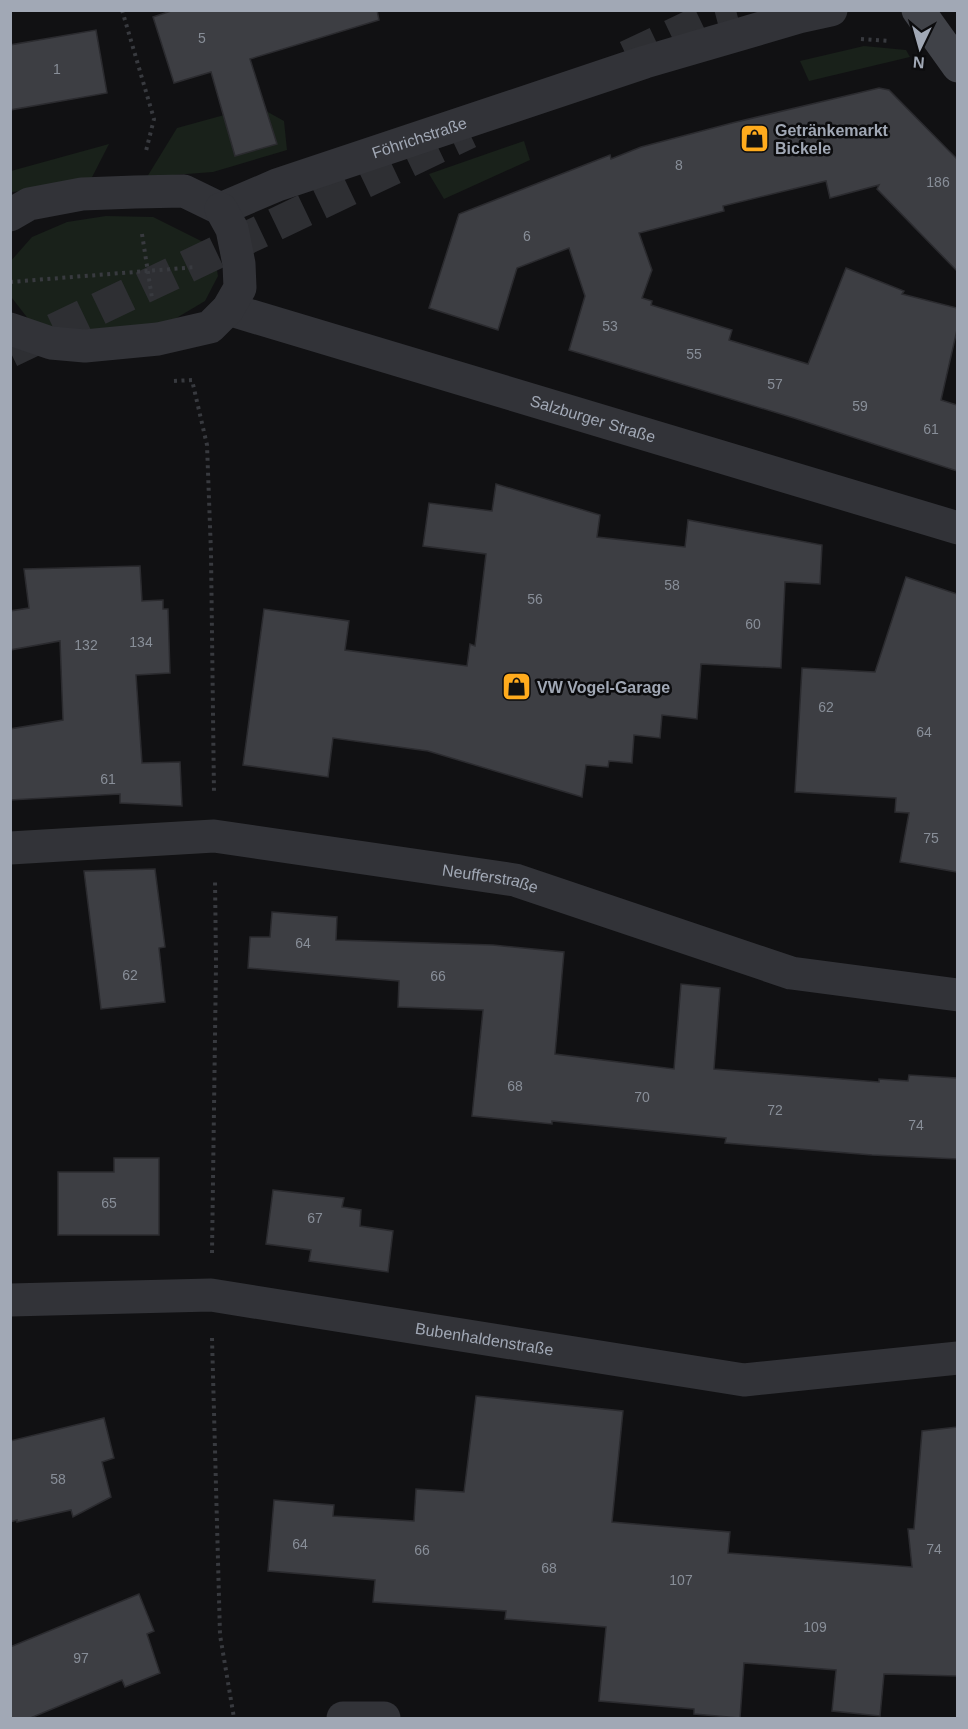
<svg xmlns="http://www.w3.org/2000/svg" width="968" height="1729" font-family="Helvetica,sans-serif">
<rect width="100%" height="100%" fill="#111113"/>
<g fill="#19211a">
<polygon points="864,46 906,50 910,57 809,81 800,61"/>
<polygon points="257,106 284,121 287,150 213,172 147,177 177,128"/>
<polygon points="524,141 530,160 444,199 429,174"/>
<polygon points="109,144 87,187 11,192 11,171"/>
<polygon points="106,216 153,217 213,247 218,276 205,301 168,323 85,337 33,325 12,298 10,262 32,237 67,222"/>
</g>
<g fill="#3d3e43" stroke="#2b2b2f" stroke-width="1.5">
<polygon points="174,10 377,10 379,20 250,59 277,144 235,156 211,72 174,83 153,17"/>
<polygon points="96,30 107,93 10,110 10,45"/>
<polygon points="879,88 889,90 957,159 957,271 877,189 879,185 830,198 826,181 723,206 724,211 639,233 652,270 642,298 652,301 651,305 732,330 729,340 808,364 846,268 904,291 902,294 957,308 957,330 941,400 957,405 957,471 794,418 569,350 585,296 569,248 517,268 498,330 429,308 459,214 610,155 611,159 641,147 732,123"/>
<polygon points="496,484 600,515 597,537 685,547 688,520 822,545 820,584 785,582 781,668 701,664 697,719 662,715 660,738 634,735 632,763 609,761 608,767 586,765 582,797 428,751 333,738 328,777 243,765 264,609 349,621 345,650 467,666 470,644 475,646 486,554 423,546 429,503 492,511"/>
<polygon points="140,566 142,601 163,600 163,609 168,609 170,673 136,675 142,763 180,762 182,806 120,803 120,794 10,800 10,729 63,720 60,641 10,650 10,611 29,608 24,569"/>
<polygon points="906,577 957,594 957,872 900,862 909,813 895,812 896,798 795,792 802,668 875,672"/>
<polygon points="155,869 165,947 159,948 165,1002 101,1009 84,871"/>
<polygon points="272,912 337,917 336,940 493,945 564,952 555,1054 674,1069 681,984 720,988 714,1069 879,1082 879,1079 908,1081 909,1075 957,1078 957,1159 872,1155 725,1143 726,1138 552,1121 552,1124 472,1116 483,1010 398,1007 399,981 248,968 250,937 270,937"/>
<polygon points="114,1158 159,1158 159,1235 58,1235 58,1172 114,1172"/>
<polygon points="273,1190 344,1198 342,1207 361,1210 360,1226 393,1231 388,1272 309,1261 311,1250 266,1244"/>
<polygon points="476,1396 623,1411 612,1522 730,1532 728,1553 912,1567 908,1529 914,1529 922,1431 957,1427 957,1676 884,1674 880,1716 832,1711 836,1670 744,1663 740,1718 694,1714 694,1709 599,1701 606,1627 505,1619 506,1611 373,1602 375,1580 268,1571 274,1500 334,1505 333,1516 414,1521 416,1489 464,1492"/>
<polygon points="104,1418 114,1458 102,1462 111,1497 73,1517 71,1510 17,1522 17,1520 10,1522 10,1441"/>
<polygon points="139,1594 154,1631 147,1634 160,1673 125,1687 122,1680 28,1719 10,1719 10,1647"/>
</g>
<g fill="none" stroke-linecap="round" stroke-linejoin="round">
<g stroke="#2e2f33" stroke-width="33" stroke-dasharray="33 16" stroke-linecap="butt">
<polyline points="627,57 713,16 736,10"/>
<polyline points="10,351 469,132"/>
</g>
<g stroke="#383a3f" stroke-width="4" stroke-dasharray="3 4.5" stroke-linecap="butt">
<polyline points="122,10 154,119 146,151"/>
<polyline points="861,39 889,41"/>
<polyline points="142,234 152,298"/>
<polyline points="10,282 197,267"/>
<polyline points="174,381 192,380 207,445 211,553 214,794"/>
<polyline points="212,1253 216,964 215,879"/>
<polyline points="212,1338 220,1635 234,1718"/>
</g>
<g stroke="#323338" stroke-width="33">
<path id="s1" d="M10,215L29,204L82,194L135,192L184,191L221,209L277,185L645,62L799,17L831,10"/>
<path id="s2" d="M228,309L958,528"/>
<polyline points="10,329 51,343 85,346 158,339 210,327 228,309 240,288 239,264 232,229 221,209"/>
<path id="s3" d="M10,848L214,836L515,880L791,973L958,995"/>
<path id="s4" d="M10,1300L211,1295L744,1380L958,1358"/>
<polyline points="343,1718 384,1718"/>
</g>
<polyline stroke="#404248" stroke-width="33" points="918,10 958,66"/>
</g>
<defs>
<symbol id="shop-square" viewBox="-11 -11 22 22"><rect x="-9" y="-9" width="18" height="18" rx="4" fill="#ffab1d" stroke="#0c0c0e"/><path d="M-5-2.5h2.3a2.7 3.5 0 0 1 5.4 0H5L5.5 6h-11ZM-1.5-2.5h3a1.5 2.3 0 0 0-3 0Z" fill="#111"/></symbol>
</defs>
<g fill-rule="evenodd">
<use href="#shop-square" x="738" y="122" width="33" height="33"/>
<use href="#shop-square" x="500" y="670" width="33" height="33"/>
</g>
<g text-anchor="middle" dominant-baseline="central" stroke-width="5" stroke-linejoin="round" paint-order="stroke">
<g font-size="14" fill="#888e98">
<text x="202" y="38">5</text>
<text x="57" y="69">1</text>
<text x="679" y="165">8</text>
<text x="938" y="182">186</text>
<text x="527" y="236">6</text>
<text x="610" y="326">53</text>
<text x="694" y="354">55</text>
<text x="775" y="384">57</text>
<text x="860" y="406">59</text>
<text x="931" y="429">61</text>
<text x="672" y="585">58</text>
<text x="535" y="599">56</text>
<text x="753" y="624">60</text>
<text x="141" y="642">134</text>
<text x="86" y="645">132</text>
<text x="826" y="707">62</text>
<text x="924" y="732">64</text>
<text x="108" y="779">61</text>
<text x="931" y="838">75</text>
<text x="303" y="943">64</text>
<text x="130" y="975">62</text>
<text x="438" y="976">66</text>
<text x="515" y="1086">68</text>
<text x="642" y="1097">70</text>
<text x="775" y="1110">72</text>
<text x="916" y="1125">74</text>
<text x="109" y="1203">65</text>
<text x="315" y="1218">67</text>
<text x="58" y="1479">58</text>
<text x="300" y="1544">64</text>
<text x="934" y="1549">74</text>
<text x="422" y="1550">66</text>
<text x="549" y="1568">68</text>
<text x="681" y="1580">107</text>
<text x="815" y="1627">109</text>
<text x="81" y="1658">97</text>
</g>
<g font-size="16" font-weight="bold" fill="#a1a8b5" stroke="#0c0c0e" text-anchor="start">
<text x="775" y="130">Getränkemarkt<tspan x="775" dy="18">Bickele</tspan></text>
<text x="537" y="687">VW Vogel-Garage</text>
</g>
<g font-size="16" fill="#a1a8b5" stroke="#0c0c0e">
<text stroke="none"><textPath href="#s1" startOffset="430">Föhrichstraße</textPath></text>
<text stroke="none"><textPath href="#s2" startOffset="381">Salzburger Straße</textPath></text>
<text stroke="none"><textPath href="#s3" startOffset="484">Neufferstraße</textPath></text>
<text stroke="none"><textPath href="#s4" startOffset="478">Bubenhaldenstraße</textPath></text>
</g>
</g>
<rect width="968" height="1729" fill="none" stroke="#a1a8b5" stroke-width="24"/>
<g transform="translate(920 48) rotate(185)" stroke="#0c0c0e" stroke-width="4.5" paint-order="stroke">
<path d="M0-4.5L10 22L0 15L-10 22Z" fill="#a1a8b5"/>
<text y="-9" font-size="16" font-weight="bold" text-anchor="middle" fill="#a1a8b5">N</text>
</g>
</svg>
